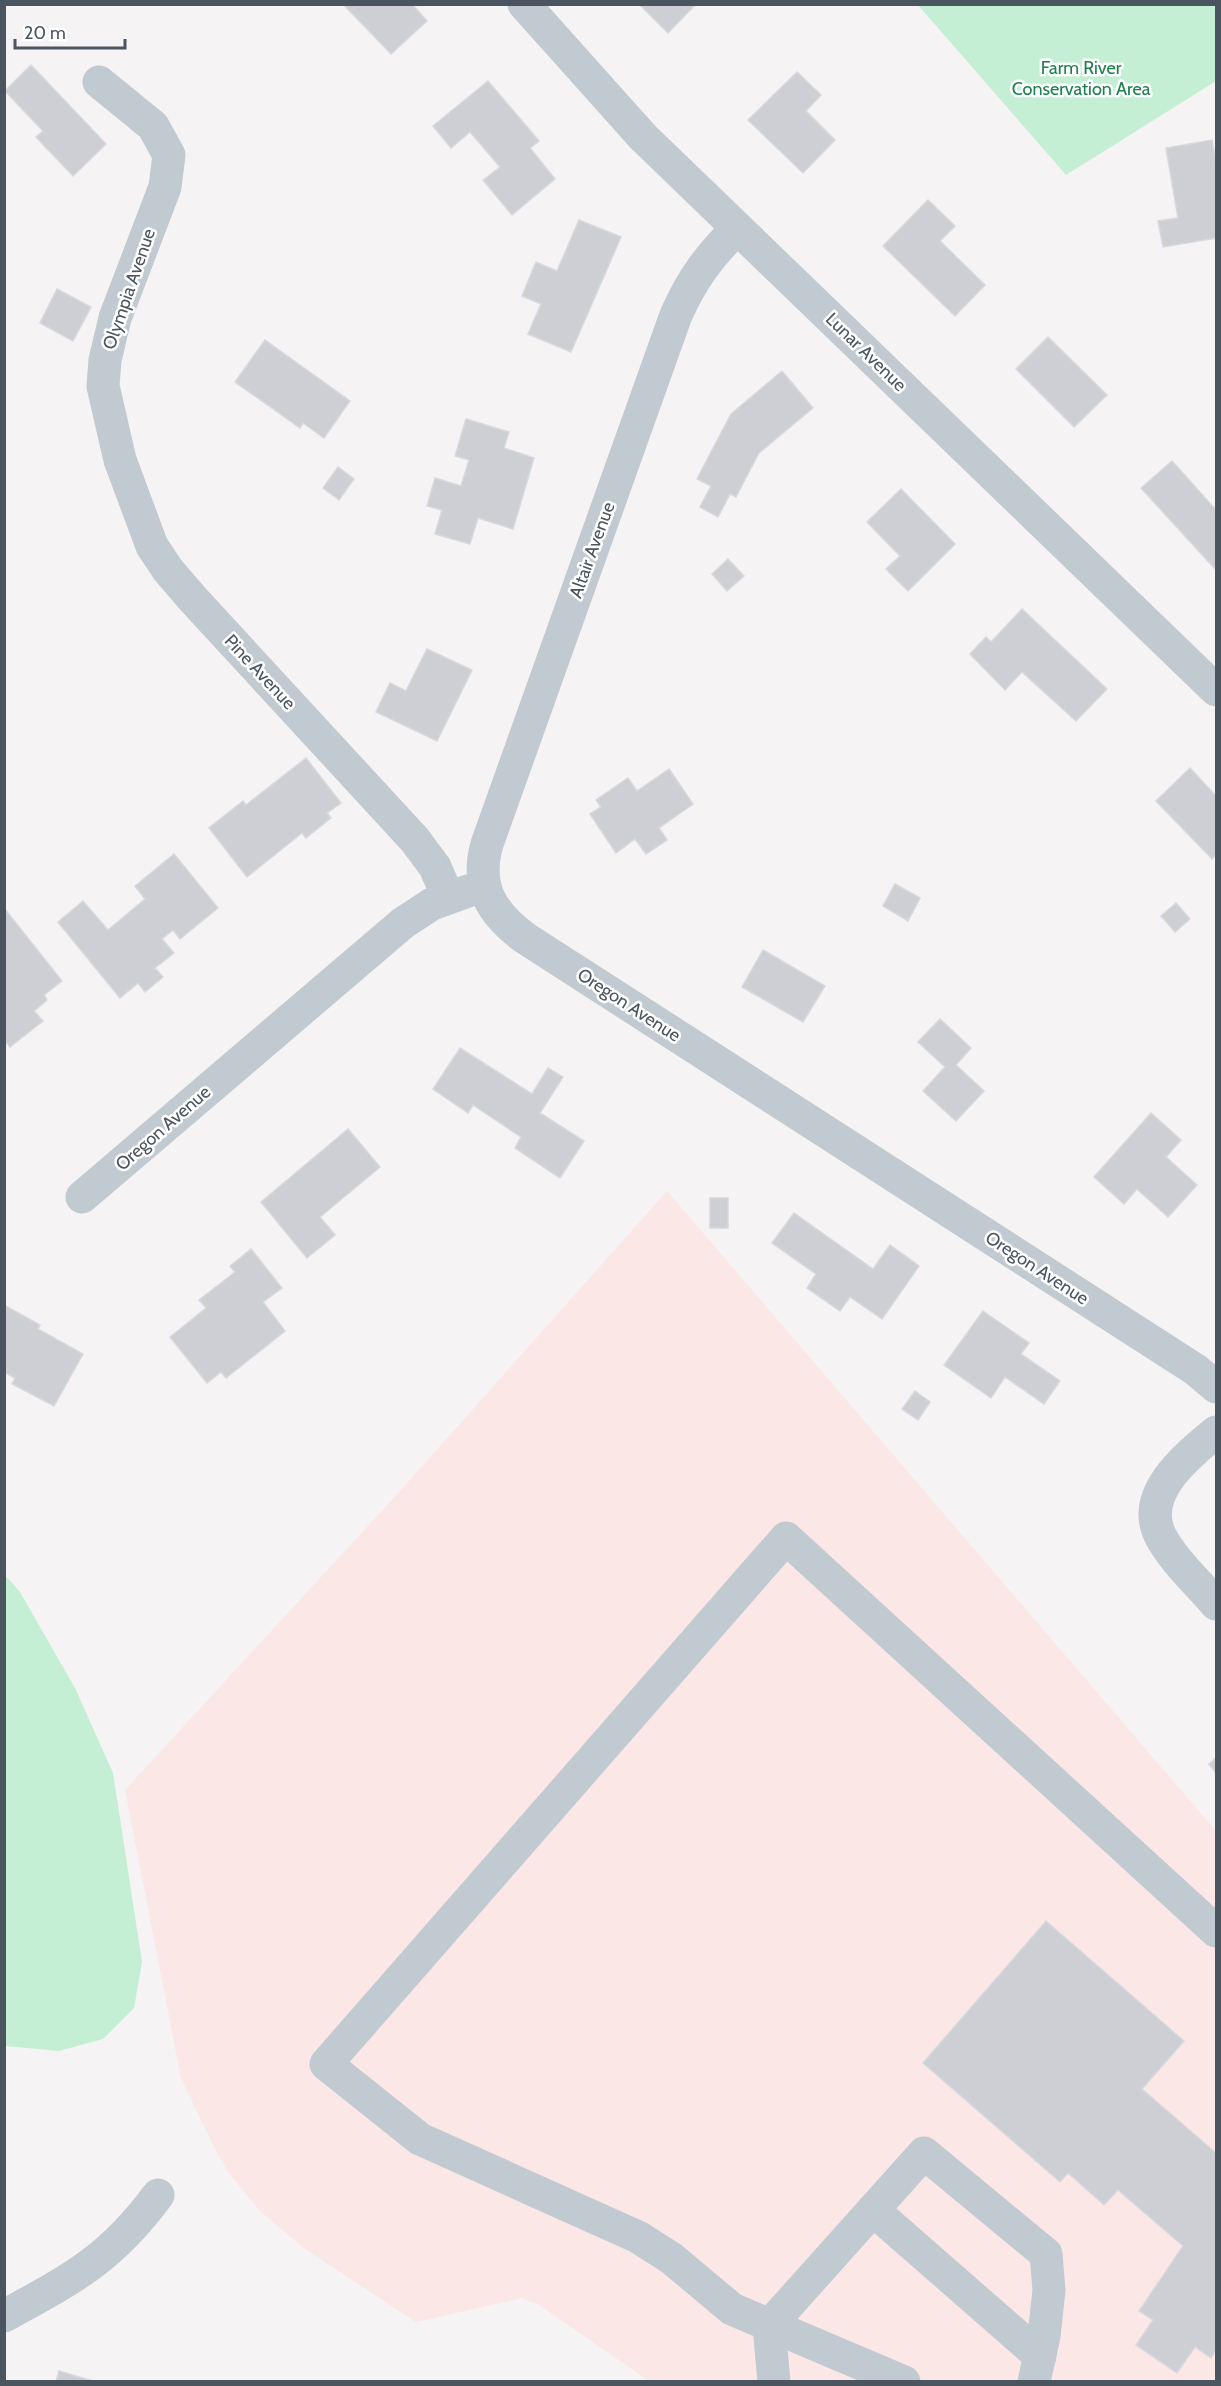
<svg xmlns="http://www.w3.org/2000/svg" width="1221" height="2386" font-family="Cabin,sans-serif">
<rect width="100%" height="100%" fill="#f5f3f3"/>
<polygon fill="#fbe8e6" points="667,1191 1216,1831 1216,2381 649,2381 539,2305 522,2298 416,2322 305,2249 260,2211 228,2172 213,2145 181,2078 125,1790 401,1490"/>
<g fill="#c4efd5">
<polygon points="918,5 1216,5 1216,81 1066,175"/>
<polygon points="4,1574 20,1592 75,1688 113,1773 142,1962 134,2008 103,2039 59,2051 5,2046"/>
</g>
<g fill="#cdcfd4" stroke="#d7d9dd" stroke-width="1.5">
<polygon points="343,4 412,4 427,21 391,54"/>
<polygon points="639,4 696,4 668,33"/>
<polygon points="31,65 106,144 73,176 36,137 43,131 5,91"/>
<polygon points="797,72 821,95 806,111 835,140 803,173 748,120"/>
<polygon points="488,81 539,141 530,148 555,179 512,215 483,180 500,167 470,132 451,148 433,126"/>
<polygon points="1212,140 1216,163 1216,238 1163,247 1158,221 1178,218 1166,148"/>
<polygon points="928,200 955,226 940,241 985,285 955,316 883,246"/>
<polygon points="579,220 621,237 571,352 528,334 541,304 522,296 536,262 557,271"/>
<polygon points="57,289 91,307 73,341 40,323"/>
<polygon points="1048,337 1107,395 1074,427 1016,369"/>
<polygon points="265,340 350,401 324,438 303,423 300,428 235,382"/>
<polygon points="782,371 813,408 759,453 736,497 730,494 718,517 700,507 711,486 697,479 731,414"/>
<polygon points="466,419 509,432 504,448 534,458 513,529 478,518 470,544 435,534 442,510 427,506 435,478 461,486 469,460 455,456"/>
<polygon points="1172,461 1216,510 1216,570 1141,488"/>
<polygon points="338,467 354,479 339,500 323,488"/>
<polygon points="901,489 955,544 908,591 886,569 900,556 867,522"/>
<polygon points="728,559 744,576 727,591 712,574"/>
<polygon points="1022,609 1107,689 1076,721 1022,672 1005,690 970,654 986,637 991,642"/>
<polygon points="427,649 472,670 437,741 376,712 390,683 406,691"/>
<polygon points="306,758 341,803 327,813 331,818 306,838 302,833 247,877 209,828 243,801 246,805"/>
<polygon points="1190,768 1216,796 1216,855 1212,859 1156,801"/>
<polygon points="669,769 693,804 659,828 667,840 646,854 635,839 616,853 590,814 601,807 596,800 628,778 637,791"/>
<polygon points="174,854 218,908 180,939 173,930 162,939 174,953 155,968 163,977 145,992 138,983 120,998 58,922 83,901 108,930 145,899 135,886"/>
<polygon points="895,884 920,898 908,921 883,906"/>
<polygon points="1176,903 1190,919 1175,932 1161,916"/>
<polygon points="4,908 62,981 44,995 47,1000 34,1011 43,1021 10,1047 4,1040"/>
<polygon points="763,950 825,986 803,1022 742,987"/>
<polygon points="940,1019 971,1048 956,1065 984,1091 956,1121 923,1091 945,1067 918,1042"/>
<polygon points="460,1048 532,1094 548,1068 563,1077 540,1113 584,1141 560,1178 515,1148 521,1137 473,1105 468,1113 433,1089"/>
<polygon points="1151,1113 1181,1140 1166,1157 1197,1185 1168,1217 1137,1189 1124,1204 1094,1177"/>
<polygon points="348,1129 380,1167 320,1217 335,1235 307,1258 261,1202"/>
<rect x="710" y="1198" width="18" height="30"/>
<polygon points="794,1213 873,1269 890,1245 919,1266 882,1319 850,1297 840,1311 807,1288 816,1274 772,1243"/>
<polygon points="251,1249 282,1288 263,1302 285,1331 226,1378 221,1372 207,1383 170,1337 206,1308 199,1300 235,1272 230,1266"/>
<polygon points="4,1305 40,1325 38,1329 83,1354 54,1406 12,1384 15,1378 4,1372"/>
<polygon points="983,1311 1029,1343 1021,1354 1060,1381 1044,1404 1005,1377 991,1398 944,1365"/>
<polygon points="915,1391 930,1402 918,1420 902,1409"/>
<polygon points="1216,1758 1216,1773 1209,1764"/>
<polygon points="1046,1921 1184,2041 1142,2089 1216,2153 1216,2350 1211,2358 1195,2347 1177,2373 1136,2345 1153,2320 1139,2311 1183,2246 1118,2190 1104,2205 1068,2173 1060,2182 923,2063"/>
<polygon points="59,2371 96,2382 56,2382"/>
</g>
<g fill="none" stroke-linecap="round" stroke-linejoin="round">
<g stroke="#c1c9d1" stroke-width="33">
<polyline points="524,4 643,137 1216,690"/>
<polyline points="99,82 153,126 169,155 165,187 115,318 105,360 103,386 120,460 152,546 168,570 192,598 415,840 435,867 448,897"/>
<path d="M737,228C709,257 693,277 676,315L487,844C475,886 491,913 525,938L1196,1370L1216,1387"/>
<polyline points="82,1197 403,923 432,904 468,891"/>
<path d="M1216,1432C1188,1455 1138,1494 1161,1537C1173,1560 1199,1584 1216,1604"/>
<polyline points="873,2210 1040,2356"/>
<path d="M4,2316C72,2279 111,2259 158,2195"/>
<polyline points="774,2382 769,2326 924,2153 1046,2254 1049,2290 1044,2336 1034,2382"/>
<polyline points="904,2382 732,2309 671,2258 638,2237 420,2139 326,2064 786,1538 1216,1931"/>
</g>
</g>
<g text-anchor="middle" dominant-baseline="central" stroke-width="5" stroke-linejoin="round" paint-order="stroke">
<g font-size="18" fill="#1c814f" stroke="#fff">
<text x="1081" y="68">Farm River<tspan x="1081" dy="21">Conservation Area</tspan></text>
</g>
<g font-size="18" fill="#4b5560" stroke="#fff">
<text transform="translate(129 289) rotate(-71)">Olympia Avenue</text>
<text transform="translate(866 352) rotate(44)">Lunar Avenue</text>
<text transform="translate(592 550) rotate(-70)">Altair Avenue</text>
<text transform="translate(260 672) rotate(47)">Pine Avenue</text>
<text transform="translate(629 1005) rotate(33)">Oregon Avenue</text>
<text transform="translate(163 1128) rotate(-41)">Oregon Avenue</text>
<text transform="translate(1037 1268) rotate(33)">Oregon Avenue</text>
</g>
</g>
<rect width="1221" height="2386" fill="none" stroke="#4b5560" stroke-width="12"/>
<path d="M15 39v9h110v-9" fill="none" stroke="#4b5560" stroke-width="3"/>
<text x="24" y="39" font-size="18" fill="#4b5560" stroke="#ffffff" stroke-width="4.5" paint-order="stroke">20 m</text>
</svg>
